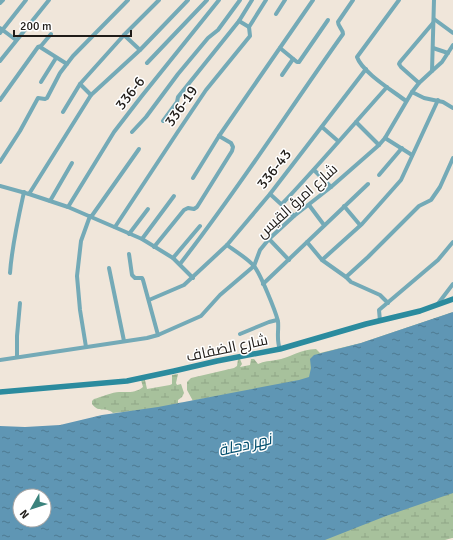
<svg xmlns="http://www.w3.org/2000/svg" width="453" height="540" font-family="Signika,Cairo,sans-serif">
<defs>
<pattern id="wetland-marsh" width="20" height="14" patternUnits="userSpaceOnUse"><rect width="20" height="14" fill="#a7c19c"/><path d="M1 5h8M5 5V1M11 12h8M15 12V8" fill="none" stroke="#8fa586"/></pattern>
<pattern id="water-ripples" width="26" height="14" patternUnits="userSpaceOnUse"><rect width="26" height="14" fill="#5f96b4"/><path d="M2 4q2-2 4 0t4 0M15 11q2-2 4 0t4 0" fill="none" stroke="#4e7a91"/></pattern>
</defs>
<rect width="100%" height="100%" fill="#f0e6da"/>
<g fill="url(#wetland-marsh)">
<path d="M453,312L316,379L174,404V407L113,413C105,406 100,414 92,404V401L94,399C101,397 113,392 119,392C128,392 136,393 143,387L141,380H145L147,389L170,385L172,384V375L178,374L176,383L177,385L181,384L184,393L182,397L178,400V403L193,401L187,390V382L191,378L234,368L237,366L238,359H240L242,364L240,367L250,365L251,359H254L258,364C264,361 270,361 276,360C290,358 300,349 316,349L320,353L361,343Z"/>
<polygon points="453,475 453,538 452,538 445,540 229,540"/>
</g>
<path fill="url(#water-ripples)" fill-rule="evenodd" d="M453,312V493L386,516L325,540H0V426L25,427L60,425L102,415L158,407L299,380L309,377L311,368L310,359L314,355L361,343ZM20,496H44V520H20Z"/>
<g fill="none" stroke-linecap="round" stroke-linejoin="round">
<g stroke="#74aab7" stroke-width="4">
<path d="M399,0L357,57C362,72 393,91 406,101"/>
<polyline points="0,3 3,0"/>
<polyline points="276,14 285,0"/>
<polyline points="434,19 453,33"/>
<polyline points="239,21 249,27"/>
<polyline points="0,28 16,40"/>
<polyline points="0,33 26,0"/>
<polyline points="124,35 140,50"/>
<polyline points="40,47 67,64"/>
<polyline points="280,48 297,62 299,62 328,20"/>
<polyline points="433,48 448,53"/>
<polyline points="0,61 49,0"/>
<polyline points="147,63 207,0"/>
<polyline points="432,71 442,62 453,45"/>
<polyline points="282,75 293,59"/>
<polyline points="41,82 56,58"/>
<polyline points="419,83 401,67 399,64 400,62 433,23"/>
<polyline points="80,84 91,95"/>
<polyline points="412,92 424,98 443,102 453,108"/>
<polyline points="0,100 38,47 41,46 51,34"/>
<polyline points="63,112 80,84 124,35 159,0"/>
<polyline points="163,121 177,102 178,97 239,21 252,0"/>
<polyline points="356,122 379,145"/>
<polyline points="322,127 338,141"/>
<polyline points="132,132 146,117 178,74 208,38 218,30 240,0"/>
<polyline points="385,138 412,155"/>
<polyline points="0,162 20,131 38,98 45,99 47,98 60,73 73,56 128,0"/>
<polyline points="314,170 331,187"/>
<polyline points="379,175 402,148"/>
<polyline points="193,178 219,136 313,0"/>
<polyline points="0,186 29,194 68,207 142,239 173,258 193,278"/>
<polyline points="29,194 91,95 140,50 188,0"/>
<polyline points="270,194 294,216"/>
<polyline points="50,201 72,163"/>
<path d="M282,204C318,166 352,126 387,87"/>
<polyline points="309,205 324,225"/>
<polyline points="344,206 360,225"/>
<polyline points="68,207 114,132 141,97 219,0"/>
<polyline points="91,217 139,149"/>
<polyline points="115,227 177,133 206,90 250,36 249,27 266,0"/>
<polyline points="129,234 148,209"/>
<polyline points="142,239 174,196"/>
<polyline points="269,239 289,260"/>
<polyline points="307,242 322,260 346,277 351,282 380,295 388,303"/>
<path d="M227,245C235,251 247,258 254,266C261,275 275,310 278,321C279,331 276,340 280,349"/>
<polyline points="154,247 184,210 188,208 194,209 197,207 232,151 233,147 231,143 219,136"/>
<polyline points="129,254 132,275 135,278 142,278 143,280 158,335"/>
<polyline points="173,258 200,226"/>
<polyline points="322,260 362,224 401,180 438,100"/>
<path d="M180,264C238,190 288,111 343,34C343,29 338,27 338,22L353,0"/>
<polyline points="109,268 124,341"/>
<path d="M10,273C12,245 18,219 24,192"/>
<polyline points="346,277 368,257 419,206 431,200 440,187 453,158"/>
<polyline points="263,284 368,184"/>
<polyline points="149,300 184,285 227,245 270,194 366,69"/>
<polyline points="437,305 453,284"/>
<polyline points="380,321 379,310 438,260 453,242"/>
<polyline points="240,334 269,322 277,320"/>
<polyline points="86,347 80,310 77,276 81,241 90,216"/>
<polyline points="17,357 17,336 20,303"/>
<polyline points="0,360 147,338 158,335 201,316 220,295 254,266 260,250 269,239 294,216 331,187 379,145 385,138 412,92 419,83 432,71 434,0"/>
</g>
<polyline stroke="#2b8b9e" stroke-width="5.5" points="0,392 127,381 174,371 217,361 280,349 366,324 420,311 453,299"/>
</g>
<g text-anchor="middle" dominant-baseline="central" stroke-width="3" stroke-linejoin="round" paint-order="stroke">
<g font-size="15" fill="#201c18" stroke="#fff">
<text transform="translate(130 93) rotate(-52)">336-6</text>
<text transform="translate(181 106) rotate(-55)">336-19</text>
<text transform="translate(274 169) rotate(-52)">336-43</text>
<text transform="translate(297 201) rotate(-42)">شارع امرؤ القيس</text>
<text transform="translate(227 348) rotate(-12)">شارع الضفاف</text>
</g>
<g font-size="16" font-style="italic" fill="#034f6e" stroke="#fff">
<text transform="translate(245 445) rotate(-13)">نهر دجلة</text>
</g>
</g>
<g transform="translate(32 508) rotate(231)"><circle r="19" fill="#ffffff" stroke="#a6a4a3"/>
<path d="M0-3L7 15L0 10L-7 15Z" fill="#3b837d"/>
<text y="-6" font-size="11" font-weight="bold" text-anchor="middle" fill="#201c18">N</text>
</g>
<path d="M14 30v6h117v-6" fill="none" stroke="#201c18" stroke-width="2"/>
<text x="20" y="30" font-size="12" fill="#201c18" stroke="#ffffff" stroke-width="3" paint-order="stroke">200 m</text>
</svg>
